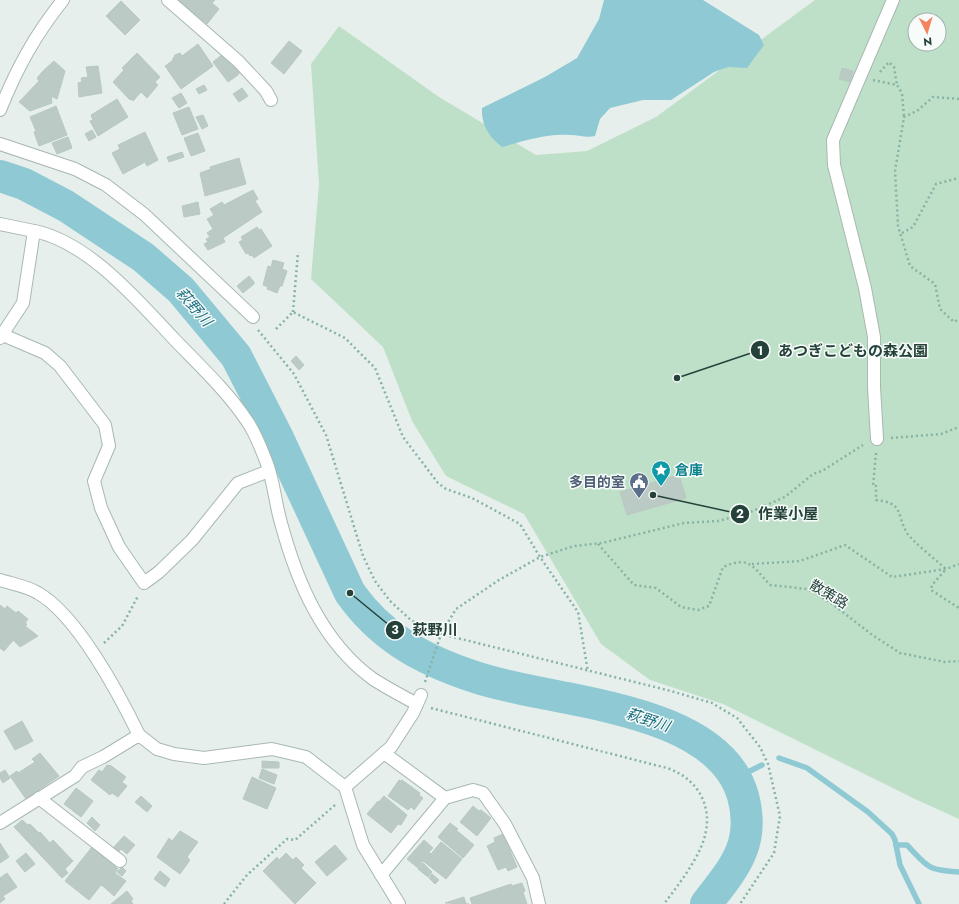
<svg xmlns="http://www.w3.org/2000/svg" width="959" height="904" font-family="Jost,'Noto Sans JP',sans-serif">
<rect width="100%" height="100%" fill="#e6efeb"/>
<path fill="#bfe0c8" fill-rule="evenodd" d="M815,0H959V819L915,799L723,704L650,680L601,644L524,514L446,476L412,421L383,347L311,279L319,184L311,64L339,26L439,97L536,155L587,151L656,117ZM915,20H939V44H915Z"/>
<path fill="#8ec9d4" d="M604,0H703L759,35L764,45L747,68L728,67L714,72L671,100H643L610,108L600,119L595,136C586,138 579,135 570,135C547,133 524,141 502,147C489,137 481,125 482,108L545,77L577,58L599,19Z"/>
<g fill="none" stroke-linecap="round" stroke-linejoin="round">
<g stroke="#8ec9d4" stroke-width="5.5">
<polyline points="779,758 807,768 868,812 892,834 895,840 900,865 919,904"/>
<polyline points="736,778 762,765"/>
<path d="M896,845H907C929,868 927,870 959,872"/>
</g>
<path stroke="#8ec9d4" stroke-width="32" d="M0,176L24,184L66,206L143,257L181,290L236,356L277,436L350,593C382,638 423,660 475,677C550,703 717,704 743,796C756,844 734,868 706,904"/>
</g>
<g fill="#bbcac4" stroke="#b8c9c2">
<polygon points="178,0 215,0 212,3 219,9 207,24"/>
<polygon points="121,1 140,20 125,35 106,16"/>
<polygon points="289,41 302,51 284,74 271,63"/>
<polygon points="198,44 213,66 181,89 165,66 172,61 175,55 180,53 182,56"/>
<polygon points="137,53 160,77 155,82 158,85 147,98 141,92 133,101 131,99 130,100 113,82 124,70 122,68"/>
<polygon points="223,54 240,71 238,75 228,82 213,62"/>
<polygon points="54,61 65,71 57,99 51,96 52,103 30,111 19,102 39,81 37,78 43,71"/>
<polygon points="98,66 102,93 79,97 78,83 82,82 81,78 88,77 86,67"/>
<polygon points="842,68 853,71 850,82 839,79"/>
<polygon points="204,85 207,90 199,94 196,89"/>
<polygon points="242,88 248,96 239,102 233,94"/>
<polygon points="181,93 187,103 179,108 172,98"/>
<polygon points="117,99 128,117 98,136 90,121 93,120 91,115"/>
<polygon points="56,106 67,135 39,146 34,132 36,131 30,117"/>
<polygon points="189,107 198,129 182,135 173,113"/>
<polygon points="203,115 208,126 202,129 196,117"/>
<polygon points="92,130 96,137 89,141 85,134"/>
<polygon points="145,132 158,160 147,166 145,162 123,174 112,153 120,149 118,145"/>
<polygon points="198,133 205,151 191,156 184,138"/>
<polygon points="68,137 72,148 57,154 52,143"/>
<polygon points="182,152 184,157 169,162 167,157"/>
<polygon points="239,158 246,184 205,196 200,173 211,169 210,167"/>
<polygon points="253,190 258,199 255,201 262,212 223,238 225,242 208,250 204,244 208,242 206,239 210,237 207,233 213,229 207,219 214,215 210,209 222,202 224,205"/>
<polygon points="198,202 200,214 184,217 182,206"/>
<polygon points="257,227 259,230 261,229 272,246 254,258 252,255 250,256 248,253 246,254 239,242 243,240 241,237"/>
<polygon points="273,260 284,263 282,269 287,271 282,286 280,286 277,293 267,289 268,287 263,285 268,266 271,267"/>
<polygon points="249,276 254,282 254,284 243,293 237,286"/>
<polygon points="296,356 304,365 299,370 291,361"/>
<polygon points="679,475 686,498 627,515 620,492"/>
<polygon points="0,605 5,609 7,606 16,613 18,611 28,619 25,623 27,624 4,651 0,648"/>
<polygon points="25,626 38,636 20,647 13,640"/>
<polygon points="22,721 33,741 15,750 4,731"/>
<polygon points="40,753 59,776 26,799 10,776 17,771 18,773 35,762 32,759"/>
<polygon points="262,761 279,762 279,768 262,768"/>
<polygon points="107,765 109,766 110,765 126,777 122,782 127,786 118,797 112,793 110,795 91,780 99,770 102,772"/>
<polygon points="262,769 277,775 274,784 259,778"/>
<polygon points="5,770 10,778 3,783 0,778 0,773"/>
<polygon points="252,777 276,788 267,809 243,799"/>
<polygon points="399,780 401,781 402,780 420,793 419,795 423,798 414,810 411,807 408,810 388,796"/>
<polygon points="76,788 93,801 81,817 64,804"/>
<polygon points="141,796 152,806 147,812 135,802"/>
<polygon points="384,796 407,815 401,825 398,824 391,833 367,814 378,801 379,802"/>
<polygon points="473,806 479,811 481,810 491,818 477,836 460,822"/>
<polygon points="92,817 100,825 95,831 87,823"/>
<polygon points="22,820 28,825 30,824 39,833 40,832 50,843 53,840 73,861 65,869 68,873 62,878 14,827"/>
<polygon points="450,823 458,829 456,830 474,845 463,858 438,837"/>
<polygon points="180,831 198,842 187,857 190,860 180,874 157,857 169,838 172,841"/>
<polygon points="503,834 517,867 508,871 506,867 498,870 487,846 495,842 494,838"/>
<polygon points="124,836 135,845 127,854 121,849 118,853 113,848"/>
<polygon points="424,840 433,848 429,852 431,854 441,842 462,859 446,879 423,861 418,868 407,859"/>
<polygon points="0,843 9,857 0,863"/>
<polygon points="335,845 347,859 327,876 315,862"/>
<polygon points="92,847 118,869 104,887 101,885 89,900 65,881"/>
<polygon points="26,853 35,864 25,872 16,861"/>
<polygon points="286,853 293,860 296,857 304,865 301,868 316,883 295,904 263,871 277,857 279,860"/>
<polygon points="423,863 432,872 428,877 418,869"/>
<polygon points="122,867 126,871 122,876 117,872"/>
<polygon points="160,871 170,879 165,887 154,879"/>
<polygon points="7,873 17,887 3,896 5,899 0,903 0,878"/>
<polygon points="115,873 126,881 114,896 104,887"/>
<polygon points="432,874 439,880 435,884 429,878"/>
<polygon points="522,883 525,891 523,892 527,904 472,904 470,898 511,884 512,886"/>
<polygon points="127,891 133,899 131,900 133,904 111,904"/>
<polygon points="464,897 466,904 469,904 445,903"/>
</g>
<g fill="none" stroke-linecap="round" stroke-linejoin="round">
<defs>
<g id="minor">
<polyline points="168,0 238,61 266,91 271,100"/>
<path d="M0,110C17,68 35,35 63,0"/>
<polyline points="0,144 75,169 106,185 145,215 253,317"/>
<polyline points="0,224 34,231 23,303 0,338"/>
<path d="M34,231C89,242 138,301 175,340C200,366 227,391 247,421C255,432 261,448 266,461C274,481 275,503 281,523C297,582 322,642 373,679C387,688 402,696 417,704"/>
<polyline points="3,335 45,353 60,366 105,425 109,446 94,481 101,508 119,547 144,583 159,572 192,540 238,483 269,471"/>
<polyline points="877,439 874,387 874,337 865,288 834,165 833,140 893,0"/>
<path d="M0,580C12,584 27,586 38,593C77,615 119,694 139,735"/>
<polyline points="384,753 445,798"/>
<polyline points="345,787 391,747 413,713 421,695"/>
<polyline points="39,798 120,861"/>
<polyline points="0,823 75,776 82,767 103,757 139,735 157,749 174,754 204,758 272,749 306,757 345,787 363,845 399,904"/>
<polyline points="381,875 445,798 473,790 483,793 505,824 533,878 539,904"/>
</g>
</defs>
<use href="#minor" stroke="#a8b8b2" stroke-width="14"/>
<g stroke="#86b3a5" stroke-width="2.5" stroke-dasharray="2 3" stroke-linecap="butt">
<polyline points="880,72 889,62 894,67 897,85"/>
<polyline points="873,80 897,85 902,93 904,117"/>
<polyline points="959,99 933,97 917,111 904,117 895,171 898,226 910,266 935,284 940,309 954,322 959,319"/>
<polyline points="902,233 913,227 936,184 959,178"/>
<polyline points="293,312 298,252"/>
<polyline points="276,329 293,312 345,338 375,368 403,437 438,483 446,489 472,498 520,524 540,557 578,612 588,672"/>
<polyline points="258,330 294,374 326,435 363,556 375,581 390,601 412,621 441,634 671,691 712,703 737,718 760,747 768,764 780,816 774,853 740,904"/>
<polyline points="891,438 941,434 959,427"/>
<path d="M876,453L873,486H876V500C904,503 896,514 907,533C913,542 936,560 946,569L932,585L931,590L959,608"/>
<path d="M598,544L634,585L656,588L681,607L698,610L709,606L723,567C750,555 753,567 770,585L807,589L831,603L871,634L900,653L945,662L959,661"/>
<polyline points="752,564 800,561 845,545 892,577 946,569 959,564"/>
<polyline points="104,643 122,626 138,596"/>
<polyline points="425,682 441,634 456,609 499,580 540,557 574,546 602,543 684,523 718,521 748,513 785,497 813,474 822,471 863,445"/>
<path d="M431,708L667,768C702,780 716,813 701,847C693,866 676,888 664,904"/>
<polyline points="224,904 247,875 287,839 295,840 335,805"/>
</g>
<use href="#minor" stroke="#fff" stroke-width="12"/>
</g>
<defs>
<symbol id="sight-pin" viewBox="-11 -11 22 30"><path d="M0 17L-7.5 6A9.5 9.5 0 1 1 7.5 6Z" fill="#0f9aa8" stroke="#f7fbf9"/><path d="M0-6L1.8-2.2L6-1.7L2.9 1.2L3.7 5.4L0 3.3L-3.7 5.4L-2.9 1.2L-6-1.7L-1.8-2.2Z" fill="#fff"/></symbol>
<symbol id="civic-pin" viewBox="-11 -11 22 30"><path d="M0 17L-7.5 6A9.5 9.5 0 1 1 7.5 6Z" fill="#5c6f8a" stroke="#f7fbf9"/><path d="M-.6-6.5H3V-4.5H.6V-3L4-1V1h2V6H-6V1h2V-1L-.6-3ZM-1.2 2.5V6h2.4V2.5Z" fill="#fff"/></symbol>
</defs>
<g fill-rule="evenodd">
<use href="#sight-pin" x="650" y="459" width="22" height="30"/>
<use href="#civic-pin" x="628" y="471" width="22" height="30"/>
</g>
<g text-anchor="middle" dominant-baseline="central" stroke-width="3" stroke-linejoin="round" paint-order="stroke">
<g font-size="14" font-weight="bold" fill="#0d838f" stroke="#f7fbf9" text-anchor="start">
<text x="675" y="470">倉庫</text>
</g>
<g font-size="14" font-weight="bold" fill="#4e5e75" stroke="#f7fbf9" text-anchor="end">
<text x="625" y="482">多目的室</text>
</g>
<g font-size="14" fill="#24423a" stroke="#f7fbf9">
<text transform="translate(829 594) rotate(31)">散策路</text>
</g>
<g font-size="15" font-style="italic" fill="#1c6f80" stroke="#f7fbf9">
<text transform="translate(194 307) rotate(49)">萩野川</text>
<text transform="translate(648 720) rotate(18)">萩野川</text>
</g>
</g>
<path fill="none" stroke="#24423a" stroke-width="1.5" d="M677 378L760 350M653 495L740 514M350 593L395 630"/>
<g fill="#24423a" stroke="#f7fbf9" stroke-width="1.5">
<circle cx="677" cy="378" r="4"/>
<circle cx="653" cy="495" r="4"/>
<circle cx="350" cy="593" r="4"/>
<circle cx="760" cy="350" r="10"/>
<circle cx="740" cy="514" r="10"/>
<circle cx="395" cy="630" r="10"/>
</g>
<g font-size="12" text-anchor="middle" font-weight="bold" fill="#fff">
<text x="760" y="355">1</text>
<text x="740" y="518">2</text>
<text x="395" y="634">3</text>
</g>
<g font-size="15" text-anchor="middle" font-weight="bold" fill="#24423a" stroke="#f7fbf9" stroke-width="3" stroke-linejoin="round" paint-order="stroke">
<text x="853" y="356">あつぎこどもの森公園</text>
<text x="788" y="519">作業小屋</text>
<text x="435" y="635">萩野川</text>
</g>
<g transform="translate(927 32) rotate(175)"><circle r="19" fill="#f7fbf9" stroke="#a3b1ad"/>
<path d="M0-3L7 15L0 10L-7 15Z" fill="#f4845f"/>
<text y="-6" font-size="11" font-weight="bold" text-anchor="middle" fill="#24423a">N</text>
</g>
</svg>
